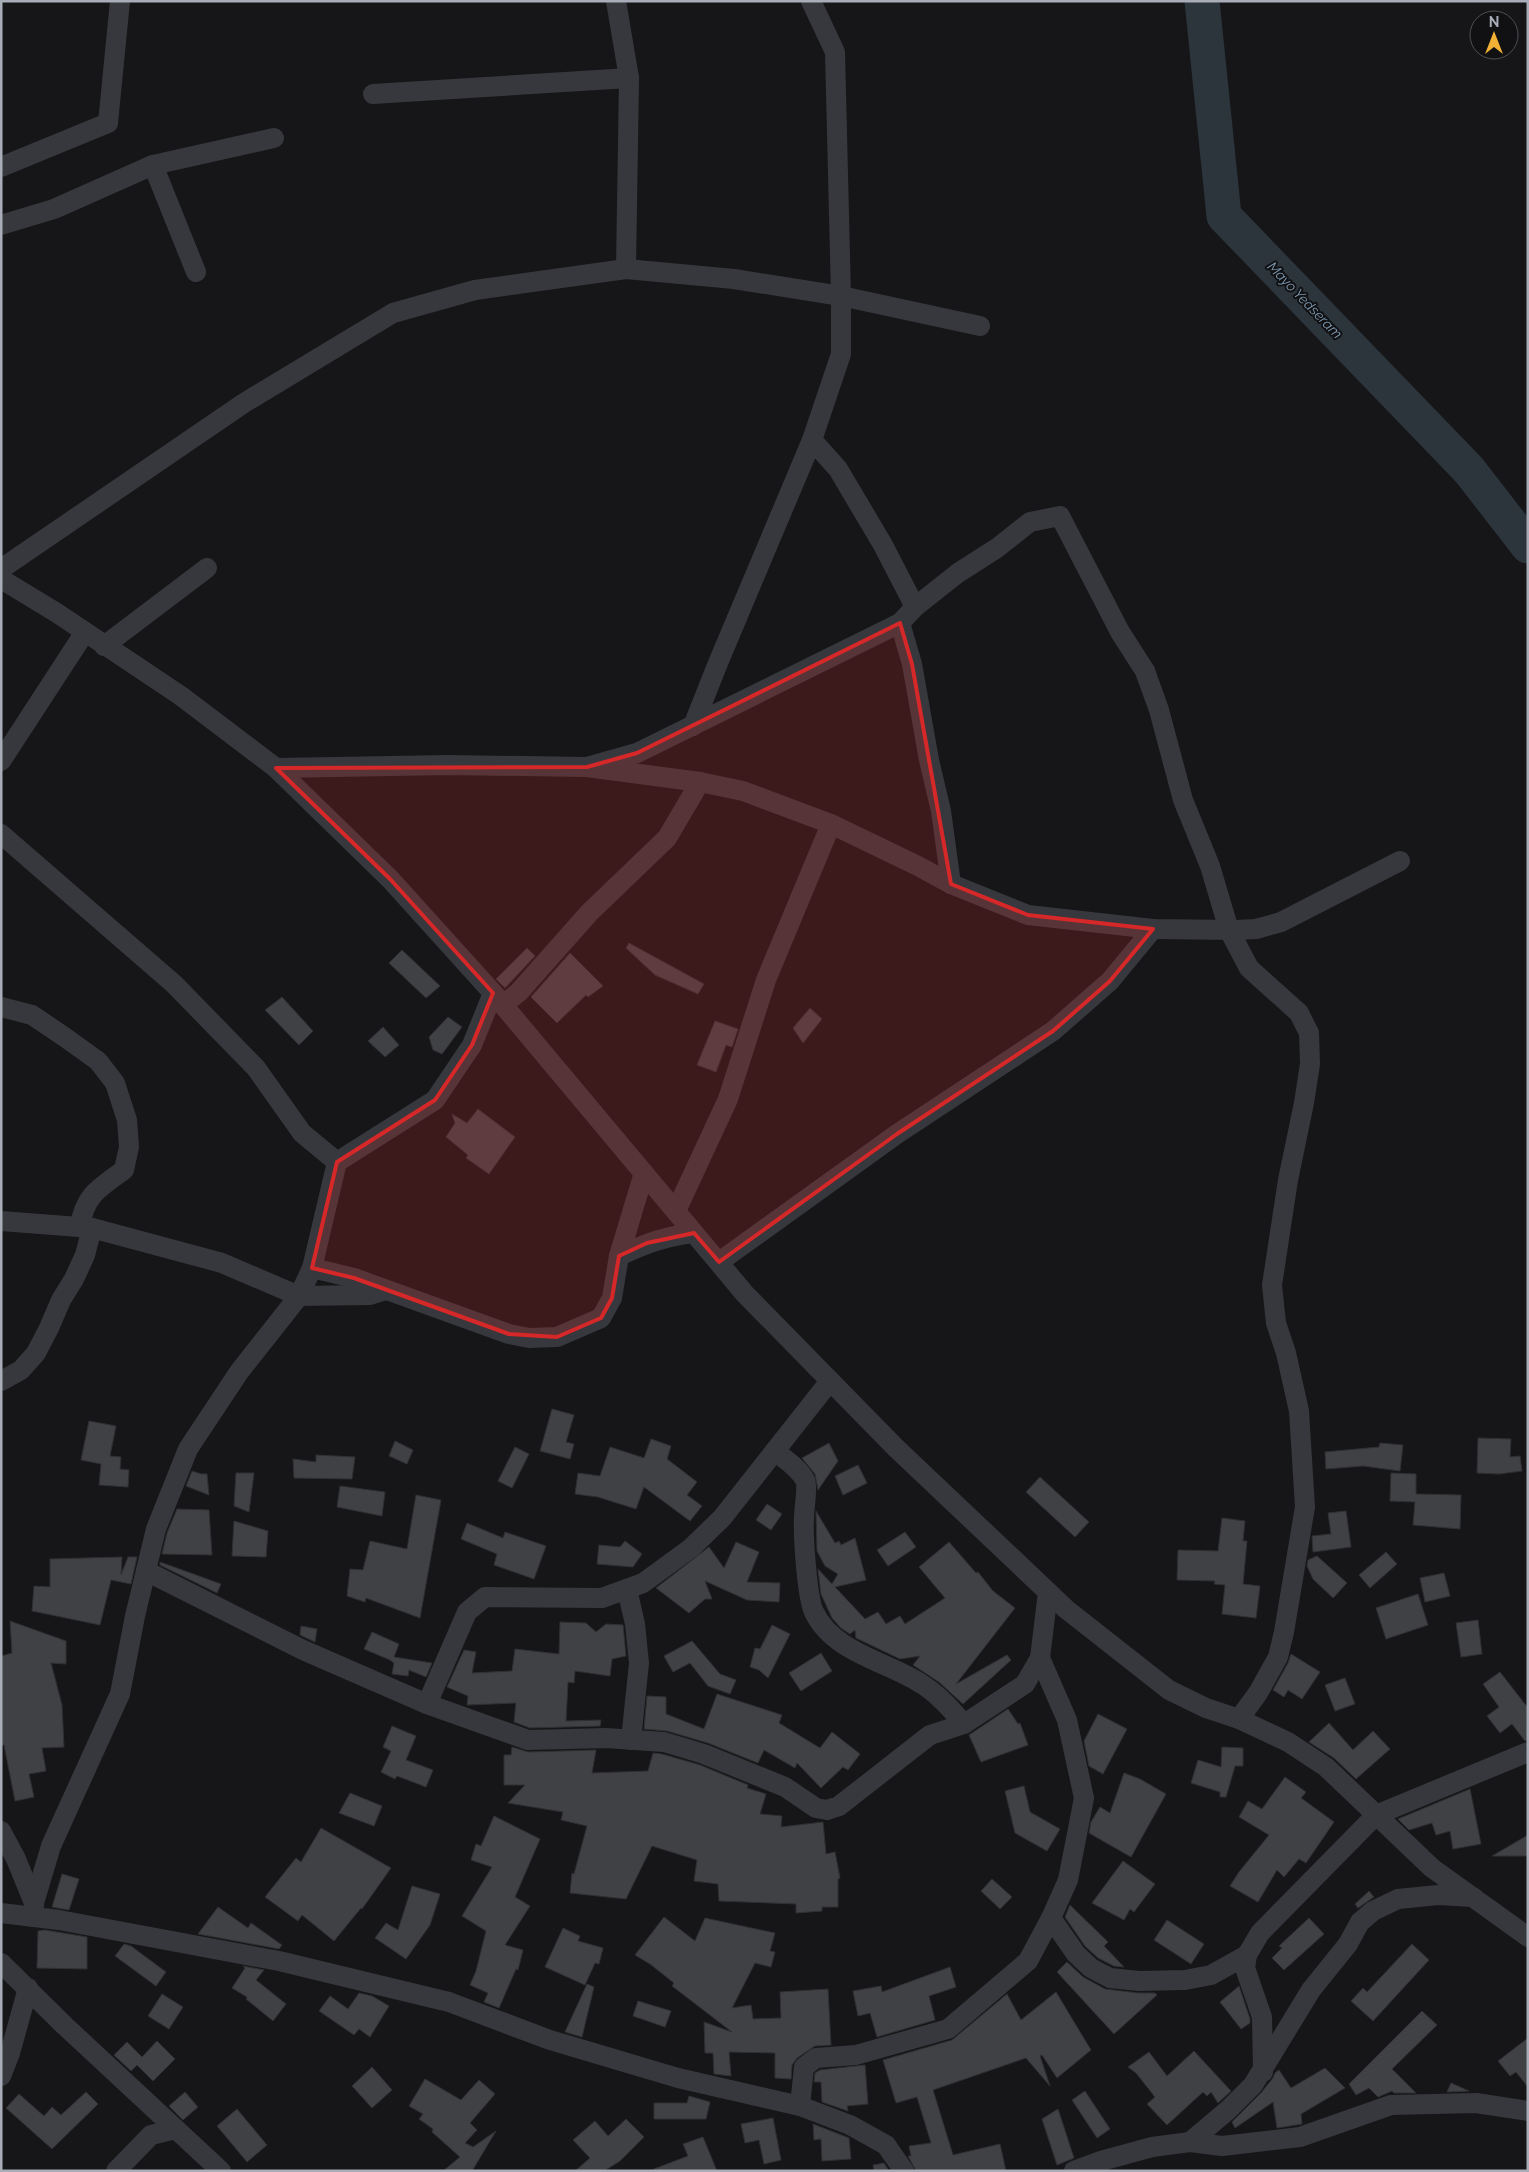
<svg xmlns="http://www.w3.org/2000/svg" width="1529" height="2172" font-family="Raleway,sans-serif">
<rect width="100%" height="100%" fill="#161618"/>
<g fill="none" stroke-linecap="round" stroke-linejoin="round">
<polyline stroke="#2c353c" stroke-width="35" points="1202,1 1224,216 1469,470 1528,546"/>
</g>
<g fill="#404145" stroke="#303034">
<polygon points="629,943 704,984 698,994 655,975 626,948"/>
<polygon points="527,948 535,956 505,988 496,979"/>
<polygon points="402,950 440,986 426,998 389,963"/>
<polygon points="570,953 603,986 588,997 586,995 557,1023 531,997"/>
<polygon points="282,997 313,1031 299,1045 265,1010"/>
<polygon points="810,1008 822,1019 803,1043 793,1028"/>
<polygon points="448,1017 462,1027 442,1054 433,1050 429,1037"/>
<polygon points="715,1021 738,1029 732,1047 726,1045 716,1072 697,1065"/>
<polygon points="383,1027 399,1045 385,1057 368,1041"/>
<polygon points="478,1109 515,1137 489,1174 466,1158 468,1155 446,1137 455,1123 452,1114 467,1123"/>
<polygon points="552,1409 574,1415 566,1442 574,1444 570,1459 540,1451"/>
<polygon points="89,1421 116,1426 110,1456 121,1457 120,1469 129,1470 128,1487 99,1485 101,1464 81,1460"/>
<polygon points="1478,1438 1511,1439 1510,1457 1520,1456 1522,1471 1499,1474 1477,1473"/>
<polygon points="651,1439 671,1446 667,1459 697,1482 687,1495 702,1506 690,1521 644,1487 636,1509 598,1497 575,1494 578,1473 600,1476 610,1447 644,1458"/>
<polygon points="395,1441 413,1450 407,1464 389,1456"/>
<polygon points="829,1443 838,1461 818,1490 815,1474 802,1458"/>
<polygon points="1380,1443 1403,1445 1400,1471 1363,1466 1326,1469 1325,1452 1379,1447"/>
<polygon points="515,1447 529,1454 512,1488 498,1481"/>
<polygon points="316,1455 355,1457 352,1479 294,1478 293,1459 316,1462"/>
<polygon points="858,1465 867,1483 843,1495 835,1476"/>
<polygon points="192,1471 201,1474 207,1474 209,1495 186,1486"/>
<polygon points="236,1473 254,1473 249,1512 234,1506"/>
<polygon points="1391,1473 1416,1474 1416,1494 1461,1495 1460,1529 1413,1525 1415,1502 1390,1501"/>
<polygon points="1040,1477 1089,1522 1075,1537 1026,1492"/>
<polygon points="340,1486 385,1492 382,1516 337,1507"/>
<polygon points="416,1495 441,1500 420,1618 366,1598 365,1602 347,1596 350,1569 363,1570 370,1541 407,1549"/>
<polygon points="767,1504 782,1514 771,1530 756,1520"/>
<polygon points="177,1509 209,1510 212,1555 162,1554 167,1533"/>
<polygon points="816,1511 835,1543 839,1541 841,1545 855,1538 866,1580 835,1587 865,1619 878,1612 886,1624 900,1616 905,1624 945,1598 919,1567 949,1542 976,1573 978,1572 993,1591 1015,1608 956,1684 1007,1655 1011,1660 963,1704 939,1682 913,1665 920,1656 900,1659 856,1638 855,1630 850,1634 841,1628 832,1618 821,1594 818,1569 832,1584 838,1574 825,1566 817,1551"/>
<polygon points="1346,1511 1351,1547 1313,1552 1312,1536 1331,1534 1328,1513"/>
<polygon points="1222,1518 1245,1521 1243,1541 1247,1541 1243,1584 1260,1586 1256,1618 1222,1614 1225,1585 1214,1584 1215,1581 1177,1580 1178,1550 1218,1551"/>
<polygon points="234,1521 268,1531 266,1557 232,1556"/>
<polygon points="467,1523 503,1538 505,1532 546,1546 534,1579 494,1565 497,1554 461,1539"/>
<polygon points="905,1532 916,1547 888,1566 877,1550"/>
<polygon points="625,1541 642,1554 633,1567 597,1564 599,1545 620,1547"/>
<polygon points="736,1542 759,1552 747,1582 780,1583 779,1602 747,1600 705,1581 712,1599 705,1599 689,1613 656,1588 709,1547 724,1568"/>
<polygon points="1386,1552 1397,1564 1370,1588 1359,1575"/>
<polygon points="1317,1556 1347,1583 1333,1598 1313,1579 1307,1566 1308,1560"/>
<polygon points="122,1557 121,1575 128,1557 137,1557 131,1584 111,1580 100,1625 32,1611 34,1586 50,1587 50,1559"/>
<polygon points="160,1562 221,1584 217,1593 160,1565"/>
<polygon points="1444,1573 1450,1596 1425,1602 1420,1578"/>
<polygon points="1418,1594 1428,1625 1386,1639 1376,1608"/>
<polygon points="1478,1620 1482,1654 1461,1657 1456,1623"/>
<polygon points="10,1621 66,1641 66,1664 51,1663 62,1705 64,1747 42,1748 46,1771 29,1774 34,1797 15,1801 4,1745 1,1746 1,1656 12,1653"/>
<polygon points="560,1622 586,1623 596,1632 606,1624 623,1625 626,1656 612,1659 610,1676 575,1671 574,1683 568,1682 566,1721 601,1720 600,1726 530,1728 514,1722 516,1703 467,1705 468,1696 447,1687 464,1650 476,1652 472,1673 512,1671 515,1649 559,1654"/>
<polygon points="772,1625 790,1634 768,1678 759,1670 750,1667 755,1648 760,1649"/>
<polygon points="301,1626 317,1629 315,1642 300,1635"/>
<polygon points="372,1632 399,1644 394,1657 432,1663 426,1677 409,1670 408,1676 392,1674 394,1663 390,1660 364,1649"/>
<polygon points="692,1641 720,1674 736,1680 730,1694 708,1686 690,1663 673,1672 664,1656"/>
<polygon points="821,1653 832,1671 801,1691 789,1673"/>
<polygon points="1291,1654 1320,1672 1302,1699 1288,1690 1284,1697 1273,1690 1288,1663"/>
<polygon points="1500,1672 1528,1708 1528,1740 1525,1741 1512,1724 1500,1733 1487,1716 1499,1707 1483,1684"/>
<polygon points="1345,1678 1355,1704 1335,1711 1325,1685"/>
<polygon points="717,1694 782,1715 779,1723 820,1748 832,1732 860,1754 848,1770 843,1767 821,1788 797,1763 795,1768 764,1750 758,1763 708,1743 667,1731 644,1729 647,1696 666,1697 666,1714 704,1729"/>
<polygon points="1008,1709 1018,1724 1020,1723 1028,1745 981,1762 969,1735"/>
<polygon points="1098,1714 1127,1729 1103,1774 1089,1766 1084,1741"/>
<polygon points="1329,1723 1353,1750 1373,1731 1390,1749 1356,1779 1334,1758 1309,1742"/>
<polygon points="392,1726 416,1736 406,1760 433,1770 426,1787 397,1776 395,1779 381,1772 391,1751 383,1747"/>
<polygon points="512,1747 528,1752 596,1750 592,1773 648,1771 653,1753 662,1754 700,1765 748,1785 747,1788 766,1794 760,1814 782,1816 781,1827 823,1822 826,1854 835,1852 840,1878 838,1879 838,1907 822,1907 822,1911 796,1913 796,1904 719,1901 718,1884 694,1881 697,1860 652,1846 626,1899 570,1893 572,1873 574,1874 587,1826 561,1820 563,1812 508,1803 525,1785 504,1785 504,1755 511,1755"/>
<polygon points="1222,1747 1243,1748 1243,1766 1235,1766 1226,1797 1220,1797 1220,1792 1191,1783 1198,1760 1221,1767"/>
<polygon points="1124,1773 1140,1779 1166,1794 1131,1857 1089,1833 1091,1822 1100,1807 1110,1813"/>
<polygon points="1285,1777 1306,1792 1301,1798 1334,1822 1306,1863 1299,1859 1284,1877 1277,1870 1258,1902 1230,1886 1239,1872 1269,1835 1239,1817 1248,1801 1262,1809"/>
<polygon points="1024,1786 1030,1812 1060,1829 1047,1851 1015,1833 1005,1791"/>
<polygon points="1470,1789 1481,1844 1453,1849 1450,1831 1436,1835 1432,1823 1409,1830 1398,1819"/>
<polygon points="350,1793 382,1806 374,1826 339,1813"/>
<polygon points="494,1816 540,1839 515,1897 530,1906 505,1945 523,1950 518,1970 516,1969 499,2008 484,2002 488,1993 470,1985 476,1971 486,1931 462,1916 492,1867 471,1860 476,1844 481,1846"/>
<polygon points="321,1828 391,1868 362,1909 361,1908 334,1941 302,1915 298,1921 265,1897 296,1858 301,1862"/>
<polygon points="1528,1835 1528,1856 1492,1856"/>
<polygon points="1123,1861 1155,1884 1134,1912 1130,1909 1124,1920 1092,1903"/>
<polygon points="62,1874 79,1879 69,1910 52,1907"/>
<polygon points="992,1879 1012,1897 1000,1909 981,1891"/>
<polygon points="412,1886 440,1894 430,1925 406,1959 375,1938 386,1923 398,1930"/>
<polygon points="1369,1891 1374,1897 1358,1908 1355,1904"/>
<polygon points="1070,1905 1108,1942 1104,1946 1124,1967 1114,1966 1098,1958 1085,1946 1065,1917"/>
<polygon points="218,1907 248,1928 251,1923 282,1945 279,1949 198,1934"/>
<polygon points="664,1917 695,1941 705,1918 775,1933 770,1951 775,1952 771,1967 755,1963 732,2008 751,2005 753,2019 781,2018 780,1992 828,1989 831,2045 815,2046 797,2058 792,2065 791,2079 775,2078 775,2053 729,2052 731,2076 714,2074 713,2053 705,2053 704,2022 732,2032 672,1986 674,1983 650,1964 635,1955"/>
<polygon points="1309,1918 1324,1934 1284,1970 1272,1958 1282,1948 1279,1946"/>
<polygon points="1167,1920 1204,1944 1191,1964 1154,1940"/>
<polygon points="563,1928 580,1936 578,1941 603,1948 599,1964 595,1963 585,1985 545,1967"/>
<polygon points="45,1930 87,1937 87,1969 37,1968 38,1931"/>
<polygon points="124,1944 131,1946 166,1972 156,1986 115,1956"/>
<polygon points="1412,1944 1429,1960 1373,2021 1351,2001 1363,1988 1367,1992"/>
<polygon points="1067,1962 1083,1977 1105,1989 1138,1993 1155,1993 1157,1995 1114,2034 1057,1972"/>
<polygon points="243,1966 264,1970 256,1980 286,2004 273,2021 246,1999 247,1997 232,1988 245,1968"/>
<polygon points="950,1967 956,1987 929,1996 935,2020 877,2037 870,2013 858,2016 853,1991 881,1986 882,1992"/>
<polygon points="587,1984 594,1987 582,2037 565,2032"/>
<polygon points="1239,1986 1250,2019 1250,2023 1241,2029 1220,2002"/>
<polygon points="1056,1992 1091,2050 1057,2078 1042,2055 1040,2056 1050,2086 1026,2058 933,2090 953,2155 1000,2144 1006,2171 916,2171 908,2156 911,2156 909,2146 931,2143 917,2097 896,2103 883,2060 952,2040 1007,1994 1021,2020"/>
<polygon points="359,1993 372,1996 389,2006 370,2037 359,2029 354,2035 319,2011 330,1996 348,2009"/>
<polygon points="162,1994 183,2007 169,2029 148,2016"/>
<polygon points="638,2001 671,2011 665,2027 633,2016"/>
<polygon points="1422,2011 1437,2025 1392,2069 1416,2093 1394,2093 1392,2091 1378,2097 1369,2088 1356,2095 1349,2084"/>
<polygon points="1528,2038 1528,2087 1516,2072 1510,2076 1498,2061"/>
<polygon points="157,2041 175,2059 153,2081 137,2065 131,2071 114,2055 127,2042 142,2057"/>
<polygon points="1194,2051 1231,2091 1218,2103 1211,2092 1207,2096 1203,2092 1167,2125 1147,2104 1155,2097 1136,2073 1128,2067 1149,2052 1167,2076"/>
<polygon points="865,2065 868,2104 847,2106 848,2111 822,2102 821,2082 814,2082 815,2073 820,2070"/>
<polygon points="372,2067 392,2090 372,2108 352,2086"/>
<polygon points="1325,2068 1345,2088 1301,2114 1302,2124 1277,2128 1273,2102 1235,2128 1232,2122 1261,2093 1273,2078 1275,2073 1279,2070 1291,2088"/>
<polygon points="425,2079 461,2100 479,2080 495,2094 470,2123 477,2130 465,2143 473,2147 496,2131 472,2171 443,2171 460,2157 432,2132 433,2129 419,2119 423,2114 409,2106"/>
<polygon points="1451,2083 1469,2091 1447,2092"/>
<polygon points="1085,2091 1110,2129 1097,2138 1072,2100"/>
<polygon points="86,2092 98,2104 52,2149 6,2108 19,2094 44,2116 52,2107 61,2115"/>
<polygon points="185,2092 198,2107 183,2120 169,2106"/>
<polygon points="689,2096 710,2102 706,2119 654,2119 654,2103 687,2103"/>
<polygon points="237,2109 267,2145 247,2162 217,2126"/>
<polygon points="1058,2109 1074,2158 1057,2165 1042,2119"/>
<polygon points="773,2118 781,2160 764,2164 759,2140 745,2143 741,2124"/>
<polygon points="626,2119 644,2137 620,2161 604,2171 575,2171 590,2158 573,2140 595,2121 608,2136"/>
<polygon points="813,2124 849,2138 851,2159 822,2161 821,2139 814,2140"/>
<polygon points="703,2137 717,2171 654,2171 654,2169 688,2156 683,2144"/>
<polygon points="884,2163 889,2171 874,2171 873,2165"/>
</g>
<g fill="none" stroke-linecap="round" stroke-linejoin="round">
<g stroke="#37383d" stroke-width="20">
<polyline points="616,1 629,78 626,269"/>
<polyline points="811,1 835,52 841,296 980,326"/>
<polyline points="373,94 629,78"/>
<polyline points="153,165 196,272"/>
<polyline points="1,167 108,123 120,1"/>
<polyline points="1,225 54,209 153,165 274,138"/>
<polyline points="812,440 838,469 883,545 915,607"/>
<polyline points="1,569 244,403 393,313 475,290 626,269 734,279 841,296 841,354 812,440 718,663 693,726"/>
<polyline points="1,579 57,613 181,696 276,768 390,879 493,993 745,1294 896,1448 1066,1609 1169,1690 1206,1708 1239,1719 1288,1742 1326,1767 1432,1868 1528,1937"/>
<polyline points="900,623 912,664 929,760 941,811 951,884"/>
<polyline points="104,646 207,568"/>
<polyline points="1,761 85,632"/>
<polyline points="587,767 637,753 900,623 915,607 958,573 997,548 1030,522 1060,516 1120,632 1145,671 1159,710 1183,800 1210,866 1229,930 1249,968 1299,1013 1309,1033 1310,1064 1304,1103 1288,1180 1272,1285 1276,1323 1286,1353 1299,1411 1305,1507 1284,1632 1278,1657 1258,1693 1239,1719"/>
<polyline points="276,768 449,765 587,767 700,782 743,791 831,824 918,866 951,884 1028,915 1153,929 1236,930 1256,929 1281,922 1400,861"/>
<polyline points="1,834 174,984 256,1068 302,1133 337,1162"/>
<polyline points="503,1005 519,992 589,913 667,838 700,782"/>
<path d="M1,1007L32,1015L66,1038L98,1061L115,1083L127,1120L129,1147L124,1170C99,1188 85,1195 80,1226"/>
<polyline points="676,1211 728,1099 766,980 831,824"/>
<polyline points="1,1221 92,1228 222,1263 299,1296 370,1295 386,1290"/>
<path d="M619,1256C644,1244 666,1236 694,1233"/>
<polyline points="719,1262 897,1134 1053,1031 1110,981 1153,929"/>
<polyline points="312,1268 354,1278 509,1334 529,1338 557,1337 601,1318 612,1298 619,1256 644,1173"/>
<polyline points="1,1381 21,1370 36,1353 49,1328 61,1300 74,1279 85,1255 92,1228"/>
<path d="M775,1451C784,1459 799,1468 805,1480C808,1486 804,1509 804,1518C803,1535 807,1598 814,1612C833,1652 885,1661 920,1683C937,1693 951,1709 964,1724"/>
<polyline points="146,1571 303,1650 427,1704 528,1740 606,1738 664,1742 704,1754 785,1787 816,1808 827,1810 839,1806 930,1735 964,1724 1025,1684 1040,1658 1048,1592"/>
<polyline points="627,1589 635,1624 639,1663 631,1740"/>
<polyline points="427,1704 467,1612 485,1597 602,1598 643,1583 691,1548 722,1518 830,1381"/>
<polyline points="1,1831 16,1859 34,1903"/>
<polyline points="1,1913 59,1920 279,1961 449,2002 550,2040 678,2078 800,2106 850,2125 886,2145 904,2171"/>
<polyline points="33,1917 34,1903 51,1846 120,1694 135,1616 156,1529 188,1449 239,1372 299,1296 312,1268 337,1162 435,1100 472,1045 493,993"/>
<polyline points="1051,1918 1076,1954 1091,1968 1110,1978 1139,1981 1185,1980 1211,1975 1247,1955"/>
<polyline points="1,1963 65,2026 221,2171"/>
<polyline points="1263,2072 1262,2017 1245,1968 1247,1955 1260,1933 1376,1815 1528,1752"/>
<polyline points="1,2076 10,2053 28,1988"/>
<polyline points="800,2106 804,2067 816,2058 856,2055 948,2029 1028,1961 1051,1918 1068,1880 1084,1798 1067,1720 1040,1658"/>
<polyline points="1190,2142 1228,2110 1253,2085 1311,1990 1348,1944 1360,1922 1373,1911 1398,1899 1438,1895 1473,1897"/>
<polyline points="116,2171 151,2135 176,2129"/>
<polyline points="1074,2171 1101,2161 1152,2147 1190,2142 1222,2146 1300,2137 1391,2105 1476,2103 1528,2111"/>
</g>
</g>
<path fill="#d62828" fill-opacity="0.2" stroke="#d62828" stroke-width="4" stroke-linejoin="round" d="M900,623L912,664L951,884L1028,915L1153,929L1110,981L1053,1031L897,1134L719,1262L694,1233L647,1243L619,1256L612,1298L601,1318L557,1337L509,1334L354,1278L312,1268L337,1162L435,1100L472,1045L493,993L390,879L276,768L587,767L637,753Z"/>
<g text-anchor="middle" dominant-baseline="central" stroke-width="4" stroke-linejoin="round" paint-order="stroke">
<g font-size="14" font-style="italic" fill="#7f9bb3" stroke="#111113">
<text transform="translate(1305 300) rotate(46)">Mayo Yedseram</text>
</g>
</g>
<rect width="1529" height="2172" fill="none" stroke="#a8adb8" stroke-width="5"/>
<g transform="translate(1494 35)"><circle r="24" fill="#111113" stroke="#4d4f55"/>
<path d="M0-4L9 19L0 12L-9 19Z" fill="#f2b134"/>
<text y="-8" font-size="14" font-weight="bold" text-anchor="middle" fill="#a8adb8">N</text>
</g>
</svg>
